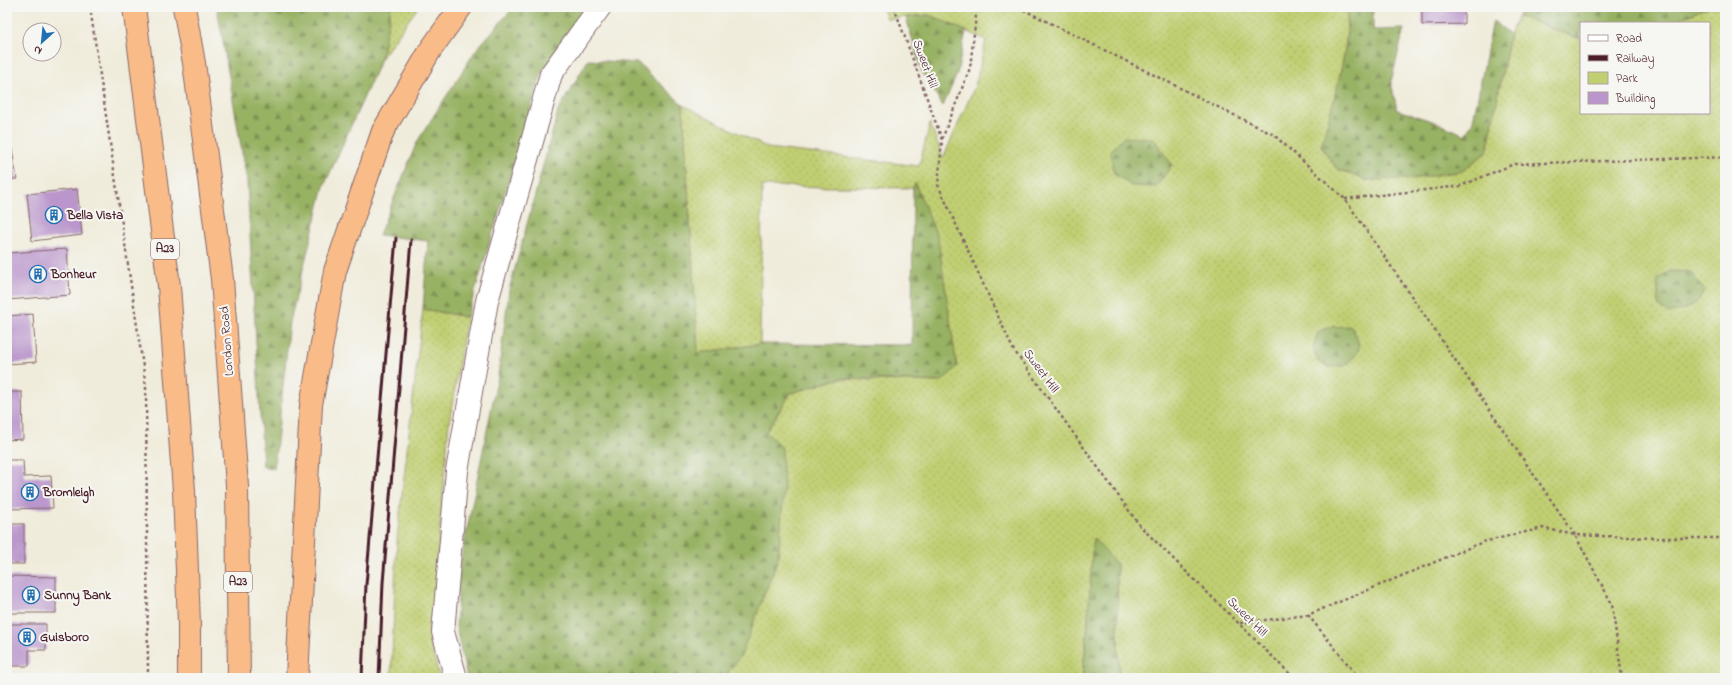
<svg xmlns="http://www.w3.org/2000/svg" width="1732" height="685" font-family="'Indie Flower',sans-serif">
<defs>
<pattern id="green-dots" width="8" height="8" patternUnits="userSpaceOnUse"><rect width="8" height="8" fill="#c0cf72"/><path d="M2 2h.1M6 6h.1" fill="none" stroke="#a6b163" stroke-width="1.8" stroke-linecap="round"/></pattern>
<pattern id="forest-firs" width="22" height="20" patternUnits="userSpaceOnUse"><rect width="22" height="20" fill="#98b264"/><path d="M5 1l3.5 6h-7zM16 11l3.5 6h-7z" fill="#7e9053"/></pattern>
</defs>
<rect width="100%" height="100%" fill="#f6f6f2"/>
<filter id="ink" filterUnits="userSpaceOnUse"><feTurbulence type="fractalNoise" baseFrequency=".025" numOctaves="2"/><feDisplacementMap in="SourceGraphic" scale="8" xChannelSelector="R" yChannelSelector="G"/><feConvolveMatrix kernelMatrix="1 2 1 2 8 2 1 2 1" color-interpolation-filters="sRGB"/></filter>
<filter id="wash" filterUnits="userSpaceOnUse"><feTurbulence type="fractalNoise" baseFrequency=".012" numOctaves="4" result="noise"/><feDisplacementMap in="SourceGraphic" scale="16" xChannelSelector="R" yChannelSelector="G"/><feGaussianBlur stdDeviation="0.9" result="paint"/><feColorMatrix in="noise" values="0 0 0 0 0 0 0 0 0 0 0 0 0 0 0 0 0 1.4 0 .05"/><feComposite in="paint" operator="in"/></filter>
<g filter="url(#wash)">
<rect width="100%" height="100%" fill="#f0ecdb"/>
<g fill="url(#green-dots)" stroke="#85774e">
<polygon points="391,7 418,7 381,59"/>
<path d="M882,7H1347C1350,51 1333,103 1321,146L1337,169L1366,180L1410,179L1462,171L1487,152L1510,34L1518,16L1581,39V113H1709V23H1669L1708,7H1725V678H1119L1120,672L1094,538L1087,634L1082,678H724L741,655L766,432L791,393L839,379L941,382L915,184L913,188L762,186L760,344L698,353L683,105L768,148L919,166L930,123L943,158L975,86L986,40L929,15L887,19Z"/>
<polygon points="423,309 467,317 449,423 430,645 440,678 391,678 397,539"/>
</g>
<g fill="url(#forest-firs)" stroke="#716848">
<polygon points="217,7 391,7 381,59 324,186 290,321 274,469 263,466 247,181"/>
<polygon points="514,7 588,7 542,72 467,317 423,309 428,241 379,235 417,142 476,50"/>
<path d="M1347,7H1373V30L1404,29L1391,82L1397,110L1435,122L1465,135L1473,121L1493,21L1510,34L1487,152L1462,171L1410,179L1366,180L1337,169L1321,146C1333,103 1350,51 1347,7Z"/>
<polygon points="1522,7 1708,7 1669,23 1581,23 1581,39 1518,16"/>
<polygon points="929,15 966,31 957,74 943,106 922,72 906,17"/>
<polygon points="588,60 638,63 683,105 698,353 760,344 912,345 913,188 915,183 938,238 957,367 941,382 842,378 790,393 766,432 782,448 784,491 778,559 741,655 724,678 467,678 456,627 460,564 498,376 509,290 558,111"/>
<polygon points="1123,137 1153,138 1172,165 1156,187 1132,186 1114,174 1110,152"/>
<path d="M1670,271L1691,272L1704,290C1700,306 1684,310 1670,313L1659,307L1657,279Z"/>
<path d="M1351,326C1362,348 1363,349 1345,366L1328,367L1318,362L1313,348L1318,332L1330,327Z"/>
<polygon points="1093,538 1117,564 1119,678 1082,678 1087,634"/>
</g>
<g id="blocks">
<g fill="#ba96cc">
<polygon points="1422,7 1464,7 1464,24 1422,25"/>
<polygon points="9,131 17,179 7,180 7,132"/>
<polygon points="77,189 82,235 32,241 27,194"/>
<polygon points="67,249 70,295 7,300 7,253"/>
<polygon points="33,314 36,362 7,364 7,316"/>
<polygon points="7,392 22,392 23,439 7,440"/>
<polygon points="7,460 23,460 24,477 51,476 53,508 7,509"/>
<rect x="7" y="524" width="17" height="40"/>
<polygon points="7,576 56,577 56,613 7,613"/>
<polygon points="7,624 46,624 46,650 29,650 29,666 7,666"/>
</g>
</g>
</g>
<g filter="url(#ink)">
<use href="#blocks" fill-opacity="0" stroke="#846769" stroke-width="1"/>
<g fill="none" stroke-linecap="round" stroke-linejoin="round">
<defs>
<polyline id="minor" points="456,678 443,632 457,471 487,301 551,74 600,7"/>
<g id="trunk">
<polyline points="134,7 169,286 184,491 189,624 189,678"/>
<polyline points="184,7 194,63 222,279 237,486 239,678"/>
<polyline points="297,678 311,405 335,271 383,131 431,49 461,7"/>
</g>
</defs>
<use href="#minor" stroke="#846769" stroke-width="24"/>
<use href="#trunk" stroke="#846769" stroke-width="24"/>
<g stroke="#846769" stroke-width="2.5" stroke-dasharray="3 3" stroke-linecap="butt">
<polyline points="90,7 146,387 148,678"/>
<polyline points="894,7 942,140 938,185 1013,349 1140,526 1294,678"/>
<polyline points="1018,7 1274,135 1345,199 1575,535 1654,538 1725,538"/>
<polyline points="942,139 970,68 977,7"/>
<polyline points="1345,199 1460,186 1514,164 1725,157"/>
<polyline points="1308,615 1359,678"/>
<polyline points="1240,623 1308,615 1483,542 1543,528 1575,535 1612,604 1622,678"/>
</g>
<use href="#minor" stroke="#fff" stroke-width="22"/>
<use href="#trunk" stroke="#f9bc89" stroke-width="22"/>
<g stroke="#4a1f2b" stroke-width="3">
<polyline points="362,678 366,585 396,238"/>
<polyline points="379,678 383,583 411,240"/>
</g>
</g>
</g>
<defs>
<symbol id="building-ring" viewBox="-11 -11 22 22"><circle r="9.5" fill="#f6f6f2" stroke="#1f6fb2" stroke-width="1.5"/><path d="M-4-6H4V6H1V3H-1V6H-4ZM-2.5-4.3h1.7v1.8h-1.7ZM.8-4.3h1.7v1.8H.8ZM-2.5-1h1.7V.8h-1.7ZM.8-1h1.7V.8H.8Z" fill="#1f6fb2"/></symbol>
</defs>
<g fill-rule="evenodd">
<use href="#building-ring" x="44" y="205" width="20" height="20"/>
<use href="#building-ring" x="28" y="264" width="20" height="20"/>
<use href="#building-ring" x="20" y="482" width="20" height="20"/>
<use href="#building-ring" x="21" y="585" width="20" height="20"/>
<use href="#building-ring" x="17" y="627" width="20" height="20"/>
</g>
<g text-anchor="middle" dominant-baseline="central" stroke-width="4" stroke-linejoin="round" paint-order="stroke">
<g fill="#f6f6f2" stroke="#7e6067" stroke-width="1">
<rect x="151" y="239" width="28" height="20" rx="3"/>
<rect x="224" y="572" width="28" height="20" rx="3"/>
</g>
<g font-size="12" font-weight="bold" fill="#4a1f2b">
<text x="165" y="249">A23</text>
<text x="238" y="582">A23</text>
</g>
<g font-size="13" fill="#4a1f2b" stroke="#f6f6f2">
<text transform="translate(925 64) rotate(70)">Sweet Hill</text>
<text transform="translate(227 341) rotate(-94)">London Road</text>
<text transform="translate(1041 371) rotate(54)">Sweet Hill</text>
<text transform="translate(1247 617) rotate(45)">Sweet Hill</text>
</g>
<g font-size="13" font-weight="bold" fill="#4a1f2b" stroke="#f6f6f2" text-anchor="start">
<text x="67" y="215">Bella Vista</text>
<text x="51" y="274">Bonheur</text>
<text x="43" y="492">Bromleigh</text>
<text x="44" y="595">Sunny Bank</text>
<text x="40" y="637">Guisboro</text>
</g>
</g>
<rect width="1732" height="685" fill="none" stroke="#f6f6f2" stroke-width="24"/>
<rect x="1580" y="22" width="130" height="92" fill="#f6f6f2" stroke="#b1a0a2"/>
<rect x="1588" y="35" width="20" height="6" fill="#ffffff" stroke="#b1a0a2"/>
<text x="1616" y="42" font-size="12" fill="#4a1f2b">Road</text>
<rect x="1588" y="55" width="20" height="6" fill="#4a1f2b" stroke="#b1a0a2"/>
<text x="1616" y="62" font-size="12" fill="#4a1f2b">Railway</text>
<rect x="1588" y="72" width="20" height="12" fill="#c0cf72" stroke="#b1a0a2"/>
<text x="1616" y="82" font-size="12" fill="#4a1f2b">Park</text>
<rect x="1588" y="92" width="20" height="12" fill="#ba96cc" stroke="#b1a0a2"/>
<text x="1616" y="102" font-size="12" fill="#4a1f2b">Building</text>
<g transform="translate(42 42) rotate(207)"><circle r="19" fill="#f6f6f2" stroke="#b1a0a2"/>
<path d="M0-3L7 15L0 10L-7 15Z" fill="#1f6fb2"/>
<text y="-6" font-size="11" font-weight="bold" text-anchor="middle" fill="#4a1f2b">N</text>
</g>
</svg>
